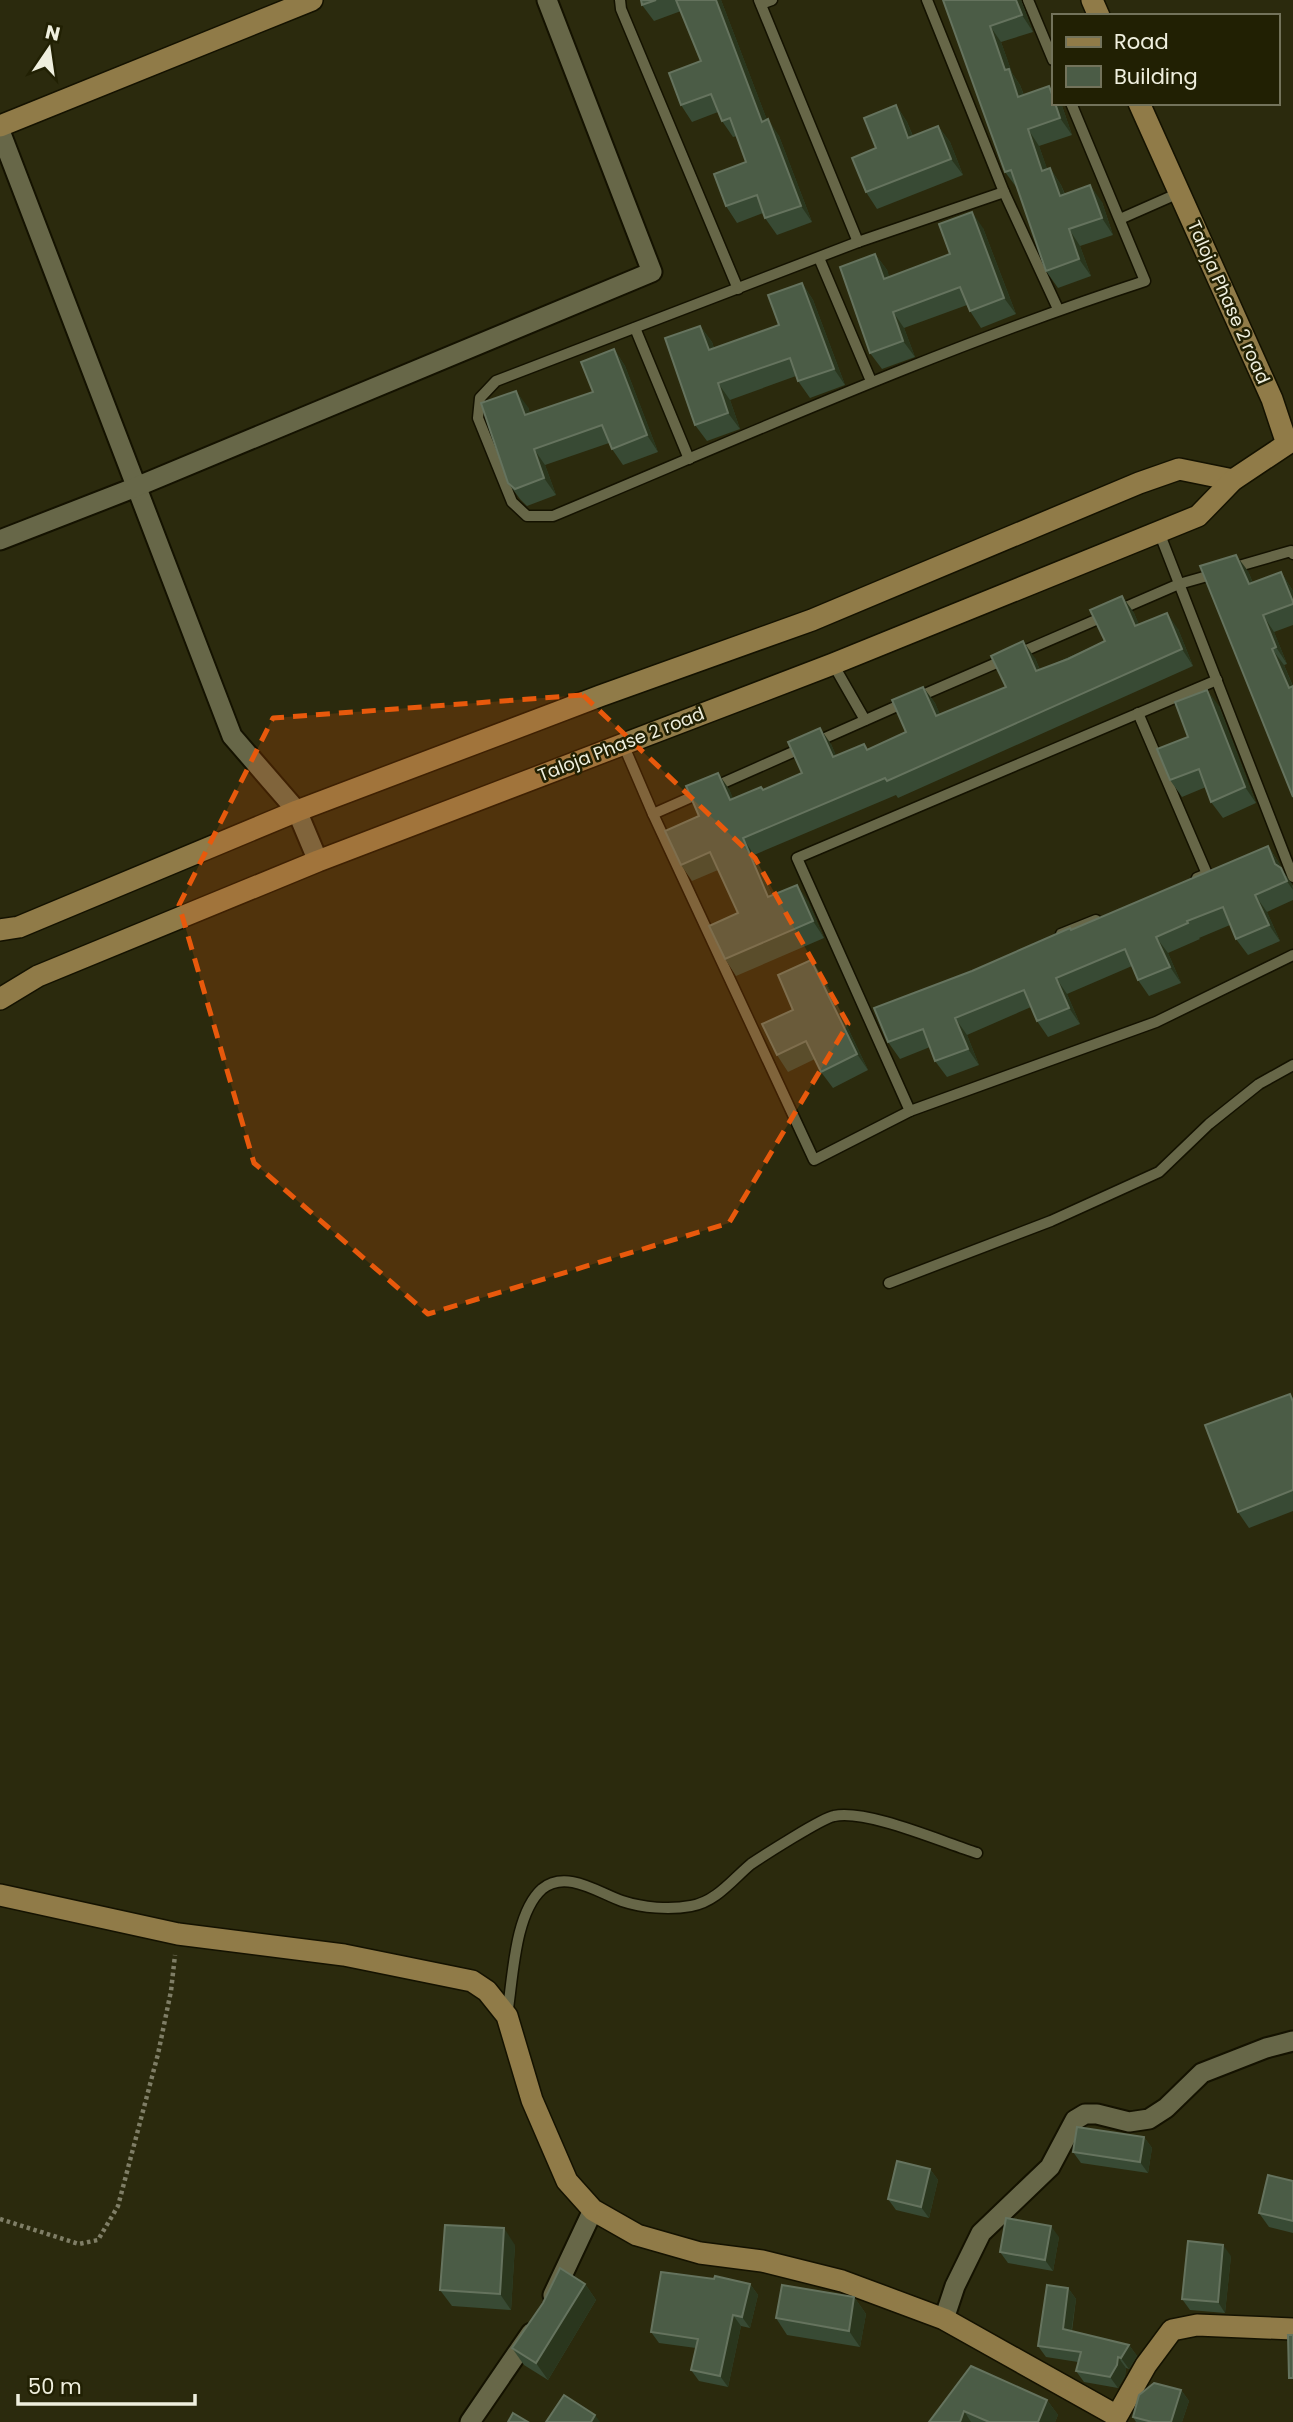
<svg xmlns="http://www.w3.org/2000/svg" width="1293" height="2422" font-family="Poppins,sans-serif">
<rect width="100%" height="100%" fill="#2b2a0d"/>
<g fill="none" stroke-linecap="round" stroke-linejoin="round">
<defs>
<g id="lane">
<polyline points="620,0 621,9 738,289"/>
<polyline points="759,0 858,242"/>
<polyline points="927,0 1004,192"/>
<polyline points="1028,0 1053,60"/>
<polyline points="761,4 772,0"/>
<polyline points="1120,219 1179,193"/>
<polyline points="819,258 871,381"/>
<path d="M1058,309L1004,192L858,242L496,381L480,398L478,418L512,502L527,516H553C749,434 943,347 1145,281L1071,103"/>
<polyline points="635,328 689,459"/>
<polyline points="1159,532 1293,877"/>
<polyline points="1232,568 1291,551 1293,554"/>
<polyline points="833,664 865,720"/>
<polyline points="1217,680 797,858 910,1111 1156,1022 1293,955"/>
<polyline points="918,697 1179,584 1218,573"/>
<polyline points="1138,713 1207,874 1197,878"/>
<polyline points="816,742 904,703"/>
<polyline points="623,744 653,814"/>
<polyline points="802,748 653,814 814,1160 910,1111"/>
<polyline points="1061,934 1096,920"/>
<polyline points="889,1283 1051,1221 1159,1172 1209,1124 1259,1084 1293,1065"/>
<path d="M507,2015C513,1980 514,1914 542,1889C566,1869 599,1893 622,1901C643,1908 670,1910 691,1906C716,1902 733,1879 751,1864C763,1856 822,1818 834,1816C867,1809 942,1842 977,1853"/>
</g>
<g id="street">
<polyline points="0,131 232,736 297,811 318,861"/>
<polyline points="0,540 136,487 652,272 547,0"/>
<polyline points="553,2295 593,2210"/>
<polyline points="944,2319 955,2286 981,2233 1050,2167 1075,2120 1085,2114 1097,2114 1129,2122 1149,2119 1166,2108 1202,2073 1266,2048 1293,2041"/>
<polyline points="470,2422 531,2333"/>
</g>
<g id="secondary">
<polyline points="1092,0 1099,16"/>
<polyline points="0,126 312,0"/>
<polyline points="0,930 19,927 297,811 600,696 812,620 1139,483 1179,469 1233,480"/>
<polyline points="0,999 38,976 318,861 833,664 1198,516 1233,480 1287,444 1272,399 1139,103"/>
<polyline points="0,1895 178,1934 344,1955 472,1981 487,1991 507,2016 532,2100 567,2181 593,2210 637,2235 700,2253 762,2261 842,2281 944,2319 1117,2416 1146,2365 1172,2330 1197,2325 1293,2329"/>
</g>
</defs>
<use href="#lane" stroke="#141200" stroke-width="13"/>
<use href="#street" stroke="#141200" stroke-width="23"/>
<use href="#secondary" stroke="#141200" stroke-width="24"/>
<polyline stroke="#7f7e66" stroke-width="4.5" stroke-dasharray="3.5 3.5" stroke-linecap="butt" points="0,2219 79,2244 98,2240 118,2206 158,2054 171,1991 175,1955"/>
<use href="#lane" stroke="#676748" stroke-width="10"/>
<use href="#street" stroke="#676748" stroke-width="19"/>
<use href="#secondary" stroke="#907b48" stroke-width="21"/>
</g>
<g fill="#384a34">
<polygon points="641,0 721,0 767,120 779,136 812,222 777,235 765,218 763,213 737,223 726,206 746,162 737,136 733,137 722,121 718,112 692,122 681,105 701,61 681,11 654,21 642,5"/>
<polygon points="943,0 1021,0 1033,32 1001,42 1012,73 1020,85 1024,95 1049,86 1053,92 1053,103 1061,103 1072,135 1039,146 1047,169 1050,168 1061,185 1065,194 1102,202 1113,235 1080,246 1091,276 1058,288 1046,271 1017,188 1005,172"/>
<polygon points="896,105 907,122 913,136 938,126 950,142 963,175 877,209 866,192 876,148"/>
<polygon points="983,228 1016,314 981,328 970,311 967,305 904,328 915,357 882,369 870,353 875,254 887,270 889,277 950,254"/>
<polygon points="802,283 813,300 845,385 810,398 798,381 796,376 730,400 740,429 707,441 695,425 700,326 712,342 714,348 779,325"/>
<polygon points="614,349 625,366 658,452 623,465 612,449 609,443 545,465 556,495 527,506 520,499 508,483 528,407 530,414 593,392"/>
<polygon points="1248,571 1253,583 1281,572 1293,591 1293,625 1274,632 1287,664 1284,665 1293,686 1293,797"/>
<polygon points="1122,596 1134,613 1139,625 1178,629 1193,666 898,798 896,795 754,855 772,895 808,901 824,938 736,976 725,959 738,913 718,870 692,881 681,865 699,816 729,789 733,799 764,790 802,773 831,744 836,756 868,749 906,732 923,687 935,703 940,715 1006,687 1035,658 1040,670 1105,641"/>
<polygon points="1219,706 1256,803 1223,818 1211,802 1206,787 1182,797 1170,780 1188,737"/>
<polygon points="1268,846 1279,863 1283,871 1293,886 1293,900 1267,912 1280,941 1248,955 1236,939 1230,925 1199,938 1200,939 1168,953 1181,983 1149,996 1138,980 1132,966 1067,994 1080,1024 1048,1037 1037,1021 1031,1007 967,1035 979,1065 947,1077 935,1061 930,1047 900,1059 888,1042 972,971 1071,930"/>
<polygon points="823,976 868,1070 833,1088 821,1072 815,1059 788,1072 777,1055 793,1010"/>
<polygon points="1290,1394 1293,1398 1293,1511 1249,1528 1238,1512"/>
<polygon points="1144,2137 1152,2148 1148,2173 1081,2163 1073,2152"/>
<polygon points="930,2169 938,2180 929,2218 896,2210 888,2199"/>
<polygon points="1293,2181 1293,2233 1269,2227 1259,2213"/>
<polygon points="1059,2237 1053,2271 1008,2263 1000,2252"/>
<polygon points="515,2245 511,2310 452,2306 440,2290"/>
<polygon points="1231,2256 1225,2313 1190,2310 1182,2299"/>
<polygon points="714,2279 750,2284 758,2295 750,2328 741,2326 728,2387 699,2381 691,2370 696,2348 659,2343 651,2332"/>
<polygon points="585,2284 596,2300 548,2380 524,2365 512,2348"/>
<polygon points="1068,2288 1076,2299 1072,2331 1129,2345 1137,2356 1129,2369 1126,2368 1125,2376 1118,2388 1084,2382 1076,2371 1078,2362 1046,2357 1038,2346"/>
<polygon points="854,2297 866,2314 860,2347 787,2335 776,2318"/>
<polygon points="971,2366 1047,2400 1058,2415 1055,2422 929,2422"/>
<polygon points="1181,2390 1189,2401 1182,2422 1136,2422 1133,2417"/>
</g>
<g fill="#2a361d">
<polygon points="716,0 721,0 774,138 762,122"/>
<polygon points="1016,0 1021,0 1033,32 1022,15"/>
<polygon points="990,26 1001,42 1012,73 1020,85 1030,113 1018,97 1005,70"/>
<polygon points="1055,103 1061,103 1072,135 1060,118"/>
<polygon points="896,105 907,122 920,154 908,138"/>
<polygon points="768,119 779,136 812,222 801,206"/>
<polygon points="938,126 950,142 963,175 951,159"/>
<polygon points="1028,129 1039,146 1054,188 1042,171"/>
<polygon points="1050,168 1061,185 1071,212 1060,196"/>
<polygon points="1090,185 1102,202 1113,235 1102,218"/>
<polygon points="972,212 983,228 1016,314 1004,298"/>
<polygon points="1069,229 1080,246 1091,276 1079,259"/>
<polygon points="875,254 887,270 896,295 884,279"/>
<polygon points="802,283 813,300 845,385 834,369"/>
<polygon points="893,312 904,328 915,357 903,341"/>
<polygon points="700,326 712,342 720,367 709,350"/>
<polygon points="614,349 625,366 658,452 647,435"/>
<polygon points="718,383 730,400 740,429 728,413"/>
<polygon points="516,391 528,407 536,432 525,415"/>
<polygon points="534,449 545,465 556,495 544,478"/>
<polygon points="1236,555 1248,571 1260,601 1249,584"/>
<polygon points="1281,572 1293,591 1293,602"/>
<polygon points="1122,596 1134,613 1147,643 1135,626"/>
<polygon points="1167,613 1178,629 1193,666 1182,649"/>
<polygon points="1263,615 1274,632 1287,664 1276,647"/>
<polygon points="1023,641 1035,658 1047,688 1036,671"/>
<polygon points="1272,649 1284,665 1293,687 1289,688"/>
<polygon points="923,687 935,703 948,733 936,716"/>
<polygon points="1207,690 1219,706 1256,803 1245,787"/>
<polygon points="820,728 831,744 844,774 833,757"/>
<polygon points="718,773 729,789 741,817 730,800"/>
<polygon points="743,838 754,855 780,913 768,897"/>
<polygon points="1268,846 1279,863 1283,871 1292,884 1293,890 1275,864"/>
<polygon points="797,885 808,901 824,938 813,921"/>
<polygon points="1255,895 1267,912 1280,941 1269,925"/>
<polygon points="1156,937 1168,953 1181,983 1170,967"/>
<polygon points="811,960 823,976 868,1070 857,1054"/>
<polygon points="1056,978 1067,994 1080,1024 1069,1008"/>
<polygon points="955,1018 967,1035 979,1065 968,1049"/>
<polygon points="1144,2137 1152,2148 1148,2173 1140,2162"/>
<polygon points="930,2169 938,2180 929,2218 921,2207"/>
<polygon points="1051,2226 1059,2237 1053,2271 1045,2260"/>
<polygon points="504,2228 515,2245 511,2310 500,2294"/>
<polygon points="1223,2245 1231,2256 1225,2313 1218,2302"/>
<polygon points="585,2284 596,2300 548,2380 536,2363"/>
<polygon points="750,2284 758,2295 750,2328 742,2317"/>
<polygon points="1068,2288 1076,2299 1070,2340 1063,2329"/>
<polygon points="854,2297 866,2314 860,2347 849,2331"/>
<polygon points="733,2315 741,2326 728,2387 720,2376"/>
<polygon points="1129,2345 1137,2356 1129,2369 1121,2358"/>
<polygon points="1118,2357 1126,2368 1125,2376 1118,2388 1110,2377"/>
<polygon points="1181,2390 1189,2401 1182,2422 1171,2422"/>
<polygon points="1047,2400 1058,2415 1055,2422 1038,2422"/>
<polygon points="964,2411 971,2422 960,2422"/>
<polygon points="595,2415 600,2422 591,2422"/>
</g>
<g fill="#4b5c46" stroke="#65735e" stroke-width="2">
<polygon points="641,0 656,0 642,5"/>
<polygon points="676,0 716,0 762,122 768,119 801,206 765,218 757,195 726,206 714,174 746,162 730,118 722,121 711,94 681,105 669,73 701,61"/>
<polygon points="943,0 1016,0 1022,15 990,26 1005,70 1009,69 1018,97 1049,86 1053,97 1053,103 1055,103 1060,118 1028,129 1042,171 1050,168 1060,196 1090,185 1102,218 1069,229 1079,259 1046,271 1011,170 1005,172"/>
<polygon points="896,105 908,138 938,126 951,159 866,192 852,158 876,148 864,118"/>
<polygon points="972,212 1004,298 970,311 960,287 893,312 903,341 870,353 840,267 875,254 884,279 950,254 939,224"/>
<polygon points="802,283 834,369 798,381 790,358 718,383 728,413 695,425 665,338 700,326 709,350 779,325 768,295"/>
<polygon points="614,349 647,435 612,449 602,425 534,449 544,478 515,489 508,483 481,403 516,391 525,415 593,392 581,362"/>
<polygon points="1236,555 1249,584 1281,572 1293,602 1293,604 1263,615 1276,647 1272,649 1289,688 1293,686 1293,797 1200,566"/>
<polygon points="1122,596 1135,626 1167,613 1182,649 887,781 885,778 743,838 768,897 797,885 813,921 725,959 709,926 738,913 710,852 681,865 665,831 699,816 686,786 718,773 730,800 761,787 763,790 802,773 788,742 820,728 833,757 864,744 867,750 906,732 892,700 923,687 936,716 1006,687 991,656 1023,641 1036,671 1068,659 1105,641 1090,610"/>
<polygon points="1207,690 1245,787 1211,802 1199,769 1170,780 1157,749 1188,737 1175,702"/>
<polygon points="1268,846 1275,864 1281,868 1287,881 1255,895 1269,925 1236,939 1223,907 1187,921 1188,923 1156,937 1170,967 1138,980 1125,949 1056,978 1069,1008 1037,1021 1024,990 955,1018 968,1049 935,1061 923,1029 888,1042 874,1008 972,971 1070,928 1071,930"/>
<polygon points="811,960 857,1054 821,1072 806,1041 777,1055 762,1024 793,1010 778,975"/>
<polygon points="1290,1394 1293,1402 1293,1490 1238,1512 1205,1425"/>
<polygon points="1077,2127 1144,2137 1140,2162 1073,2152"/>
<polygon points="897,2161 930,2169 921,2207 888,2199"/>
<polygon points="1268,2175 1293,2181 1293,2221 1259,2213"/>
<polygon points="1006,2218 1051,2226 1045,2260 1000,2252"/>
<polygon points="445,2225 504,2228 500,2294 440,2290"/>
<polygon points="1188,2241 1223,2245 1218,2302 1182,2299"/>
<polygon points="560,2268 585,2284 536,2363 512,2348 543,2303"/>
<polygon points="661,2272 714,2279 715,2276 750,2284 742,2317 733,2315 720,2376 691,2370 698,2339 651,2332"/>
<polygon points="782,2285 854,2297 849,2331 776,2318"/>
<polygon points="1047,2285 1068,2288 1063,2329 1129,2345 1121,2358 1118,2357 1117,2365 1110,2377 1076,2371 1081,2352 1038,2346"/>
<polygon points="1288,2335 1293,2335 1293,2378 1289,2378"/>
<polygon points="971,2366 1047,2400 1038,2422 989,2422 964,2411 960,2422 929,2422"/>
<polygon points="1154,2383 1181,2390 1171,2422 1152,2422 1133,2417 1139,2395"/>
<polygon points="564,2395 595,2415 591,2422 546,2422"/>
<polygon points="513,2413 528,2422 508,2422"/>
</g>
<path fill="#e8590c" fill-opacity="0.2" stroke="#e8590c" stroke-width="5" stroke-dasharray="14 9" stroke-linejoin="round" d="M583,695L755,858L848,1024L729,1223L428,1314L254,1163L179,905L273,718Z"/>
<g text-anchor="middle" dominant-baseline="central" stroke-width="5" stroke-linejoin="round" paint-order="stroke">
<g font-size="18" fill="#efefde" stroke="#212003">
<text transform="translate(1229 302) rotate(66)">Taloja Phase 2 road</text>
<text transform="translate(621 744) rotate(-21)">Taloja Phase 2 road</text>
</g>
</g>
<rect x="1052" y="14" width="228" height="91" fill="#212003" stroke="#73735b" stroke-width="2"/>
<rect x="1066" y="37" width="35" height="10" fill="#907b48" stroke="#73735b" stroke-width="2"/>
<text x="1114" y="49" font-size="21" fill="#efefde">Road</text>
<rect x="1066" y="66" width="35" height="21" fill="#4b5c46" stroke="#73735b" stroke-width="2"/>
<text x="1114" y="84" font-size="21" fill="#efefde">Building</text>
<g transform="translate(49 49) rotate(13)" stroke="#212003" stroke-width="5" paint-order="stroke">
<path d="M0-5L12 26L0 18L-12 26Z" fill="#efefde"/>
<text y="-10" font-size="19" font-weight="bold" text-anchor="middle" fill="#efefde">N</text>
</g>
<path d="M18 2394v10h177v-10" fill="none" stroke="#efefde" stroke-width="3.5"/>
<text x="28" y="2394" font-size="21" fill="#efefde" stroke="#212003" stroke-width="5" paint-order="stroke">50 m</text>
</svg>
